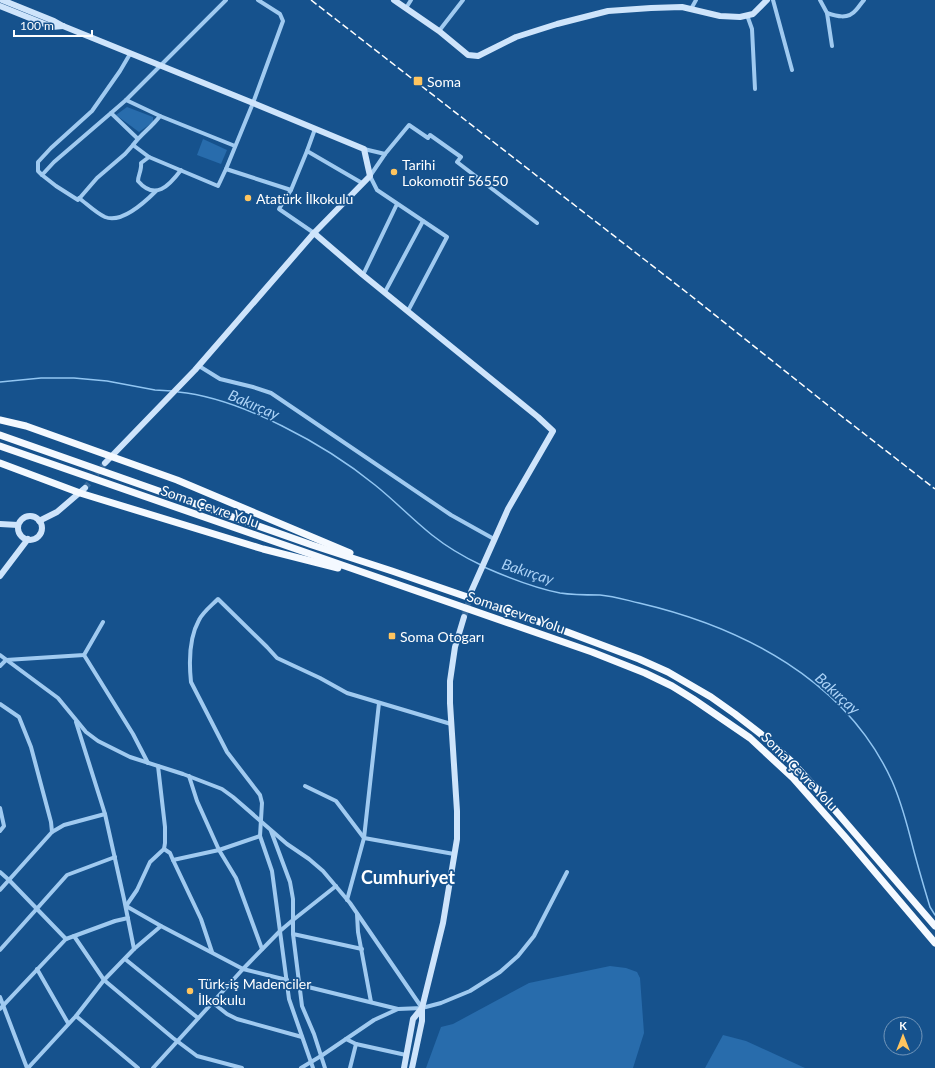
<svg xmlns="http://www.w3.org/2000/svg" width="935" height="1068" font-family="Lato,sans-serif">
<rect width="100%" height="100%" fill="#16528d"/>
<g fill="#286cac">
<polygon points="127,107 153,117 153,122 139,132 116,115"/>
<polygon points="203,139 227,150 221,164 197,155"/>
<polygon points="610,966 626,968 637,972 640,978 644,1033 633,1068 426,1068 441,1027 453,1024 529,983"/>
<polygon points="723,1035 746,1041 805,1068 705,1068"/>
</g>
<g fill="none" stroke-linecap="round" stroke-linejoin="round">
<g stroke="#92c6f2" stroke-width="1.5">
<polyline points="0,382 41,378 74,378 107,381 155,390 172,391"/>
<path d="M178,392C241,398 326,445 375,485C395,501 412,519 432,535C447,547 464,557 481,565"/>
<path d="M484,567C509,578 534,588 560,593C573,595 586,595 600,595C613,596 626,600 639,603C742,627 846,680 892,781C900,799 905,817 910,836C916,860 923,884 930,907L935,915"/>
</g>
<g stroke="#396c9e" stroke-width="6" stroke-dasharray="6 3" stroke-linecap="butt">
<polyline points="85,488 105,463"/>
<polyline points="464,617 471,594"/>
</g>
<g stroke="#a0caf0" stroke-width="4">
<polyline points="258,0 280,14 283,21 253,103 226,169 291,190"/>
<polyline points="773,0 792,70"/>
<polyline points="820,0 827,13 832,46"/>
<polyline points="406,8 411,0"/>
<polyline points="691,9 696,0"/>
<path d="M827,13C836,16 848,20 856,10C859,7 861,3 864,0"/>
<polyline points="747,15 752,29 755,89"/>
<polyline points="439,31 463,0"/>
<polyline points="126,100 111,113 137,138"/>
<polyline points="111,113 54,162 42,175 56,186 78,200 97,178 125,154 133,145"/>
<polyline points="160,116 126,100 226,0"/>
<polyline points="315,129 307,151 362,183"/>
<polyline points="364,149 385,154 370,176 377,190 447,237 408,311"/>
<polyline points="307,151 291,190 279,209 314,233"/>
<polyline points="385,154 409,125 428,138 430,135 461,157 457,162 537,223"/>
<path d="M149,157L141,163C142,170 138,175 138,181C155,201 169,186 181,170"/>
<path d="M226,169L218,186L149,157L133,145C141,134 152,127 160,116L235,146"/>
<polyline points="42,175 38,171 38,162 51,148 92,111 120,71 130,54"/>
<path d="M79,198C87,204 96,213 105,217C122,224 145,202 156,191"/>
<polyline points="363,275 397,204"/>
<polyline points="385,292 423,221"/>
<polyline points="199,366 220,379 253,387 271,393 451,515 494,539"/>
<polyline points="0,655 58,698 86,732 98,741 130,757 183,774 222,789 233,797 287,844 309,859 323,871 350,903 422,1008"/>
<polyline points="84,655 133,734 148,763"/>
<polyline points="0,666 6,660 84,655 103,622"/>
<polyline points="0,704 19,717 31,747 51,822 52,832 0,890"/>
<polyline points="76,722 105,814 124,899 134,949"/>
<polyline points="158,766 165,827 165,843 164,849 150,862 137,890 126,906 161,926 243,969 287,980"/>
<polyline points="189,776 197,801 219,850 236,878 262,949"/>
<polyline points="305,786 336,801 364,838 454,854"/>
<polyline points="0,808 4,826 0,831"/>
<polyline points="271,831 290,882 293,899 293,934 302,1006 314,1034 325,1068"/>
<polyline points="52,832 64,825 105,814"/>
<polyline points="164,849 170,853 173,860 201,919 212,952"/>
<polyline points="173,860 219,850 260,836"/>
<polyline points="0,872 9,880 66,939"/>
<polyline points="347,900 364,838 379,703"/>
<polyline points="357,914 358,932 371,1002"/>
<polyline points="293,934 362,949"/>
<polyline points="74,936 104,980 173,1038 197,1056 242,1068"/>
<polyline points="0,950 67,875 115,857"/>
<polyline points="125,959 198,1018"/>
<polyline points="37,969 68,1023"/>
<polyline points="300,985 398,1009"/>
<polyline points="0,997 27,1068"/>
<polyline points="212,1002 227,1014 237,1019 302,1037"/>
<polyline points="0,1009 66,939 115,921 128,918"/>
<polyline points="76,1016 138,1068"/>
<polyline points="346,1039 356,1044 406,1055"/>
<polyline points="28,1068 76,1016 104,980 134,949 161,926"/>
<polyline points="153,1068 243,969 280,931 293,920 336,886"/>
<polyline points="301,1068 321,1056 374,1020 398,1009 422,1008 441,1003 470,991 500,972 518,956 534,936 567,872"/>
<path d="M313,1068L289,999L272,871L260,836L262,803L260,795L227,752L191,682C189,663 189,638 199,620C203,612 211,606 218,599L267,647L277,658L320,678L347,693L451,724"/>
<polyline points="350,1068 356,1044"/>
</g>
<g stroke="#cee4fb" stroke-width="6">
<polyline points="2,0 54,21 63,26 253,103 364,149 370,176 314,233 195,370 105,463"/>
<polyline points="394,0 439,31 462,50 468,55 478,56 516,37 557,24 608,11 651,8 682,7 720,16 740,17 753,14 767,0"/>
<polyline points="0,6 52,27 63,26"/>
<polyline points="314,233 363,275 538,417 553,431 508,509 471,592"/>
<circle cx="30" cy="528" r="12"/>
<polyline points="39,521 57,512 85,488"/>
<polyline points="0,524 18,525"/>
<polyline points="0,576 28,539"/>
<polyline points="404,1068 413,1019 422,1008"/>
<polyline points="412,1068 422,1021 422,1008 443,923 457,839 457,811 450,703 450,681 455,647 464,617"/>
</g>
<g stroke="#f4f9ff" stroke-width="7">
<polyline points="0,420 26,426 177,480 350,553"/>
<polyline points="0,435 312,545 392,571 554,627 639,659 668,672 711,697 735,714 762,735 791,761 815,787 935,926"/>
<polyline points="0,446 592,652 645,673 672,686 693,699 750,738 793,778 846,838 935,943"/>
<polyline points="0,463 80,493 263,549 338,568"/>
</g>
<polyline stroke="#fff" stroke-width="1.5" stroke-dasharray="7 3" stroke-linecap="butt" points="311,0 690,295 835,411 935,489"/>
</g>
<g fill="#ffc55f" stroke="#16528d" stroke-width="1.5">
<rect x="413" y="76" width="10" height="10" rx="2"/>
<circle cx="394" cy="172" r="4"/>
<circle cx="248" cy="198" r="4"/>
<rect x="388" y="632" width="8" height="8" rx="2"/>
<circle cx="190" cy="991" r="4"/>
</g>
<g text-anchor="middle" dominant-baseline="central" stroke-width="3.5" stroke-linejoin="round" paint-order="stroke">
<g font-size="14" fill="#fff" stroke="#16528d" text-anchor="start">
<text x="427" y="81">Soma</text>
<text x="402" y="164">Tarihi<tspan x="402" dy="16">Lokomotif 56550</tspan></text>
<text x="256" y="198">Atatürk İlkokulu</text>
<text x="400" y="636">Soma Otogarı</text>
<text x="198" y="983">Türk-iş Madenciler<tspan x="198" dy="16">İlkokulu</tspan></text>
</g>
<g font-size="14" fill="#fff" stroke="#16528d">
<text transform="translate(210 506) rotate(19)">Soma Çevre Yolu</text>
<text transform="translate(516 612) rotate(19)">Soma Çevre Yolu</text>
<text transform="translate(800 771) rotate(46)">Soma Çevre Yolu</text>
</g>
<g font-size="15" font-style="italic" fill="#acd3f7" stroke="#16528d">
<text transform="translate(254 404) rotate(23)">Bakırçay</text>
<text transform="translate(528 571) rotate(18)">Bakırçay</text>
<text transform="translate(838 693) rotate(42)">Bakırçay</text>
</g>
<g font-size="18" font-weight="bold" fill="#fff" stroke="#16528d">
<text x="408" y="877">Cumhuriyet</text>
</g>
</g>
<g transform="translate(903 1036)"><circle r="19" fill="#16528d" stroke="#7397bb"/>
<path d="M0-3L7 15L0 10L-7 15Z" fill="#ffc55f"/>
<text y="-6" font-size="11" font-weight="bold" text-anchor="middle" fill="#ffffff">K</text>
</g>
<path d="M14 30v6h78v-6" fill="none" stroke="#ffffff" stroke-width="2"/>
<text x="20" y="30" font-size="12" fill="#ffffff" stroke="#16528d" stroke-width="3" paint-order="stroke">100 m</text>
</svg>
